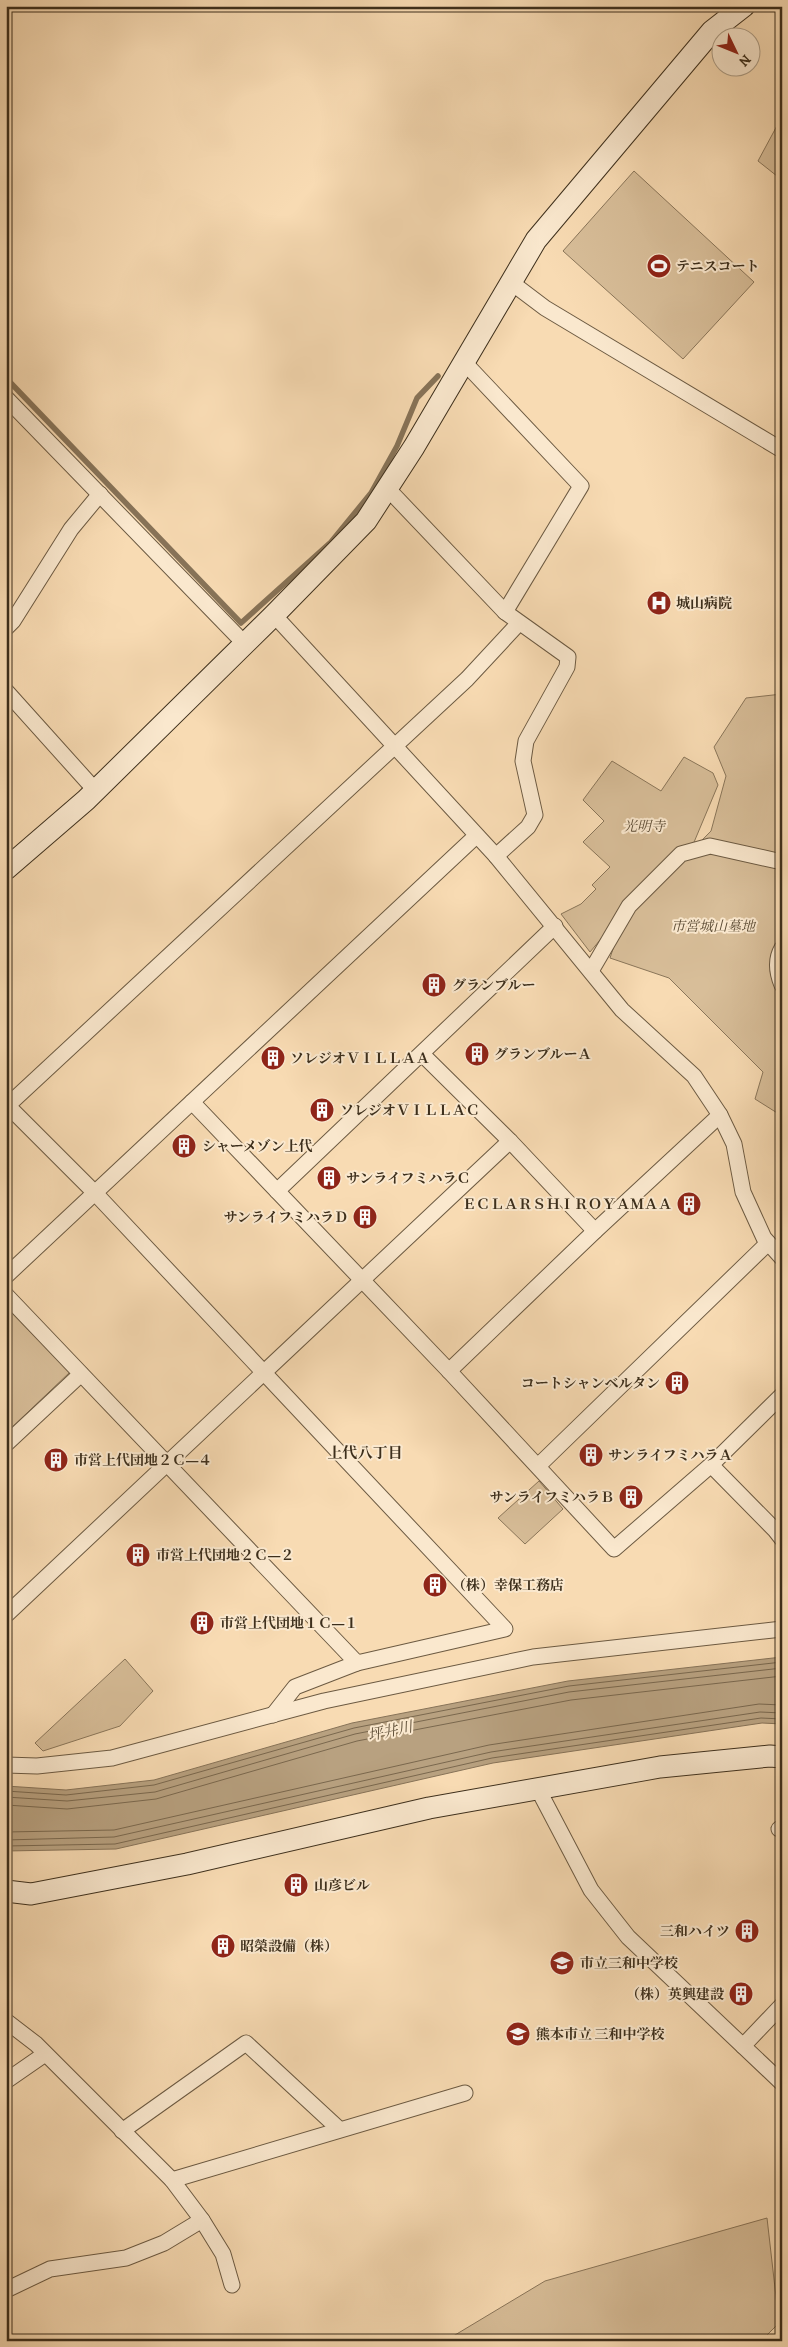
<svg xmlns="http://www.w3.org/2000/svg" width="788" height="2347" font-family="Alegreya,'Noto Serif JP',serif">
<rect width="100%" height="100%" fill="#f8dbb3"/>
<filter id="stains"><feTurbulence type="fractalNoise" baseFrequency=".004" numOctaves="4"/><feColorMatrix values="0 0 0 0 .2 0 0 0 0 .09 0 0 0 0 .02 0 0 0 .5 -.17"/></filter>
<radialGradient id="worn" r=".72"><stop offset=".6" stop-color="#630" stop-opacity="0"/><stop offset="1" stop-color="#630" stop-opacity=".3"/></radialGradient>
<g fill="#d8be99" stroke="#8a765a">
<polygon points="782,121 782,180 758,161 779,122"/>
<polygon points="634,171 754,282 683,359 563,251"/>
<polygon points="782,694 782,1116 755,1099 763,1072 669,978 610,958 618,934 635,908 711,831 726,776 714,747 746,698"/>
<polygon points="684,757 713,773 718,785 692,847 671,855 590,952 561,914 581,904 596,889 592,885 610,867 583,842 604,821 583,800 612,761 661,791"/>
<polygon points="6,1307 70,1372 6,1433"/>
<polygon points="539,1481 563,1509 525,1544 498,1518"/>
<polygon points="125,1659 153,1691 120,1726 43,1751 35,1743"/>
<polygon points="767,2218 779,2323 761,2341 445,2341 545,2281"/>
</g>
<polygon fill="#b8a180" stroke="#877358" points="782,1657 782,1724 762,1723 493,1763 116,1849 6,1851 6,1786 66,1790 154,1780 352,1723 568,1681"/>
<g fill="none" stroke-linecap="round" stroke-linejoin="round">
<g stroke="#7a684e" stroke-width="1">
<polyline points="6,1791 66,1795 154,1785 354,1728 569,1686 782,1662"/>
<polyline points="6,1797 67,1801 155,1792 355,1734 569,1692 782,1668"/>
<polyline points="6,1805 67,1809 156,1799 357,1741 571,1700 782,1676"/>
<polyline points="6,1832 114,1830 489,1745 759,1704 782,1705"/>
<polyline points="6,1840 114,1837 491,1752 760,1712 782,1713"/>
<polyline points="6,1846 115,1844 492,1758 761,1718 782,1719"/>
</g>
<polyline stroke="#877358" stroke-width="5.5" points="6,378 241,623 331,542 371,493 397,446 417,398 438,376"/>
<defs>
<g id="street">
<polyline points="512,283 545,308 782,450"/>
<polyline points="463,361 581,486 505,612 568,657 567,667 526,741 523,761 535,815 528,827 496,856"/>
<polyline points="6,398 244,643"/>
<polyline points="387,488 505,612"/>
<polyline points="274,615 496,856 622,1010 694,1076 720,1115 734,1144 743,1192 764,1238 782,1258"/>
<polyline points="6,628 13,621 71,529 100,494"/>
<polyline points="6,691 95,790"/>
<path d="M782,948C775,960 777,973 782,985"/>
<polyline points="591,971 629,906 681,854 710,846 782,862"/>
<polyline points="422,1054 510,1141 595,1231"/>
<polyline points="192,1102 449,1371 614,1549 711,1465 782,1395"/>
<polyline points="6,1104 95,1193 505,1629 357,1663 6,1295"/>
<polyline points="6,1107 467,679 519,623"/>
<polyline points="277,1191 555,926"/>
<polyline points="6,1276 476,836"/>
<polyline points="449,1371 595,1231 720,1115"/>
<polyline points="6,1444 81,1374"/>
<polyline points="711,1465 775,1530 782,1539"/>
<polyline points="538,1466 768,1243"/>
<polyline points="6,1615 510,1141"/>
<polyline points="273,1715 295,1687 357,1663"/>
<polyline points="6,1765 37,1766 112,1758 324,1701 533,1657 782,1629"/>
<polyline points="538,1789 591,1890 628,1937 782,2083"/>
<polyline points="779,1829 782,1827"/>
<polyline points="6,2021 36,2044 172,2180 202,2220 164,2243 126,2258 50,2269 6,2290"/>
<polyline points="743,2046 782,2005"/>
<polyline points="6,2081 45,2054"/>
<polyline points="122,2131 246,2043 339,2129"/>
<polyline points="172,2180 465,2093"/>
<polyline points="202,2220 223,2254 232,2285"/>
</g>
<g id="secondary">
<polyline points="6,869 86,800 274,615 366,521 414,447 536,240 712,31 744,6"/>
<polyline points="6,1891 31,1894 187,1864 429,1808 660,1767 770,1756 782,1757"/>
</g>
</defs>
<use href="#street" stroke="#6c5a42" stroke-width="17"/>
<use href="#secondary" stroke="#3d2f1c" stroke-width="23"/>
<use href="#street" stroke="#fae8ce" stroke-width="15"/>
<use href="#secondary" stroke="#fae8ce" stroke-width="21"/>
</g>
<defs>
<symbol id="stadium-disc" viewBox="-11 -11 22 22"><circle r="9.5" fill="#8f2418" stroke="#fae8ce"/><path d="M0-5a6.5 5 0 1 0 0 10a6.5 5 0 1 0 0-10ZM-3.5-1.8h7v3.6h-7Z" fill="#fff"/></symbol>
<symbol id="hospital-disc" viewBox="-11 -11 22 22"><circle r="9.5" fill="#8f2418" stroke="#fae8ce"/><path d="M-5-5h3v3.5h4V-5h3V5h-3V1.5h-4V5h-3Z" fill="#fff"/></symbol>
<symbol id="building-disc" viewBox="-11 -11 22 22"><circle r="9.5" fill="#8f2418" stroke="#fae8ce"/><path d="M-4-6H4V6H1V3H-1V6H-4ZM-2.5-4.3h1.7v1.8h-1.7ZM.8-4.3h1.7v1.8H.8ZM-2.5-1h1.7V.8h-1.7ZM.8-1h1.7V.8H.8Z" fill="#fff"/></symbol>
<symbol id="school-disc" viewBox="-11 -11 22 22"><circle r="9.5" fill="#8f2418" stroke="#fae8ce"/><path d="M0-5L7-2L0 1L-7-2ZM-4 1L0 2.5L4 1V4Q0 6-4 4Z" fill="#fff"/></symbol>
</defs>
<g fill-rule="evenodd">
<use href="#stadium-disc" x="645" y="252" width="28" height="28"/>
<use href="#hospital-disc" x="645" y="589" width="28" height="28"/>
<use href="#building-disc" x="420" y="971" width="28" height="28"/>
<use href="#building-disc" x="463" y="1040" width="28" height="28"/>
<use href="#building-disc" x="259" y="1044" width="28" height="28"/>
<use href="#building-disc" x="308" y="1096" width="28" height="28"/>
<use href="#building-disc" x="170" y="1132" width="28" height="28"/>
<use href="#building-disc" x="315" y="1164" width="28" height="28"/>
<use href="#building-disc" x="675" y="1190" width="28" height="28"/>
<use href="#building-disc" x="351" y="1203" width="28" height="28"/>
<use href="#building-disc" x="663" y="1369" width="28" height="28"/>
<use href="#building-disc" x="577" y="1441" width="28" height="28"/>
<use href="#building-disc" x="42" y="1446" width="28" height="28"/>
<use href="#building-disc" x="617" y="1483" width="28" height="28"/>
<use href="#building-disc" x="124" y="1541" width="28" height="28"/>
<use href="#building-disc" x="421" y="1571" width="28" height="28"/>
<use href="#building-disc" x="188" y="1609" width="28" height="28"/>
<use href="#building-disc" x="282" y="1871" width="28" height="28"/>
<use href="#building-disc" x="733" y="1917" width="28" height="28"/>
<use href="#building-disc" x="209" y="1932" width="28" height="28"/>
<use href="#school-disc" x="548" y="1949" width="28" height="28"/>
<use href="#building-disc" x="727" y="1980" width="28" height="28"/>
<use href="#school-disc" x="504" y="2020" width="28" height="28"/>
</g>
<g text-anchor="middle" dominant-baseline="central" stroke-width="4" stroke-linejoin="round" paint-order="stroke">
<g font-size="14" font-weight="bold" fill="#3d2f1c" stroke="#fae8ce" text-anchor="start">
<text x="676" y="266">テニスコート</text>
<text x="676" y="603">城山病院</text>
<text x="452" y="985">グランブルー</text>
<text x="494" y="1054">グランブルーＡ</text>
<text x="290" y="1058">ソレジオＶＩＬＬＡＡ</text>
<text x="340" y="1110">ソレジオＶＩＬＬＡＣ</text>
<text x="202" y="1146">シャーメゾン上代</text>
<text x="346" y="1178">サンライフミハラＣ</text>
<text x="672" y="1204" text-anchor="end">ＥＣＬＡＲＳＨＩＲＯＹＡＭＡＡ</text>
<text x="348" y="1217" text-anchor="end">サンライフミハラＤ</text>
<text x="660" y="1383" text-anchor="end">コートシャンベルタン</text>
<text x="608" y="1455">サンライフミハラＡ</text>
<text x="74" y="1460">市営上代団地２Ｃ―４</text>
<text x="614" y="1497" text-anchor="end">サンライフミハラＢ</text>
<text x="156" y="1555">市営上代団地２Ｃ―２</text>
<text x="452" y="1585">（株）幸保工務店</text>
<text x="220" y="1623">市営上代団地１Ｃ―１</text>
<text x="314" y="1885">山彦ビル</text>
<text x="730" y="1931" text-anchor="end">三和ハイツ</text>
<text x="240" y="1946">昭榮設備（株）</text>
<text x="580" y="1963">市立三和中学校</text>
<text x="724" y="1994" text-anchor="end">（株）英興建設</text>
<text x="536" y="2034">熊本市立 三和中学校</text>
</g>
<g font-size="14" font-style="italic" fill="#5c4c35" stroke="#fae8ce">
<text x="644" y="826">光明寺</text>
<text x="713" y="926">市営城山墓地</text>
</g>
<g font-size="15" font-weight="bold" fill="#3d2f1c" stroke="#fae8ce">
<text x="365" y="1453">上代八丁目</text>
</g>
<g font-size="15" font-style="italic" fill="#5c4c35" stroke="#fae8ce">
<text transform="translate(390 1731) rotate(-12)">坪井川</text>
</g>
</g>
<rect width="788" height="2347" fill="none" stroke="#f8dbb3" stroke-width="25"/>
<rect x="8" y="8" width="773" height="2332" fill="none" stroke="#3d2f1c" stroke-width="2.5"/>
<rect x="12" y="12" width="763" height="2322" fill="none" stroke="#3d2f1c"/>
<g transform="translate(736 52) rotate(133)"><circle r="24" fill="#fae8ce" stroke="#ae9e87"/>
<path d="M0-4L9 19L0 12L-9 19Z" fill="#8f2418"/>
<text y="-8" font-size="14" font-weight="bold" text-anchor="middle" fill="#3d2f1c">N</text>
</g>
<rect width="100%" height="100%" filter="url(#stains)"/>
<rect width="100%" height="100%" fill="url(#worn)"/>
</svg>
